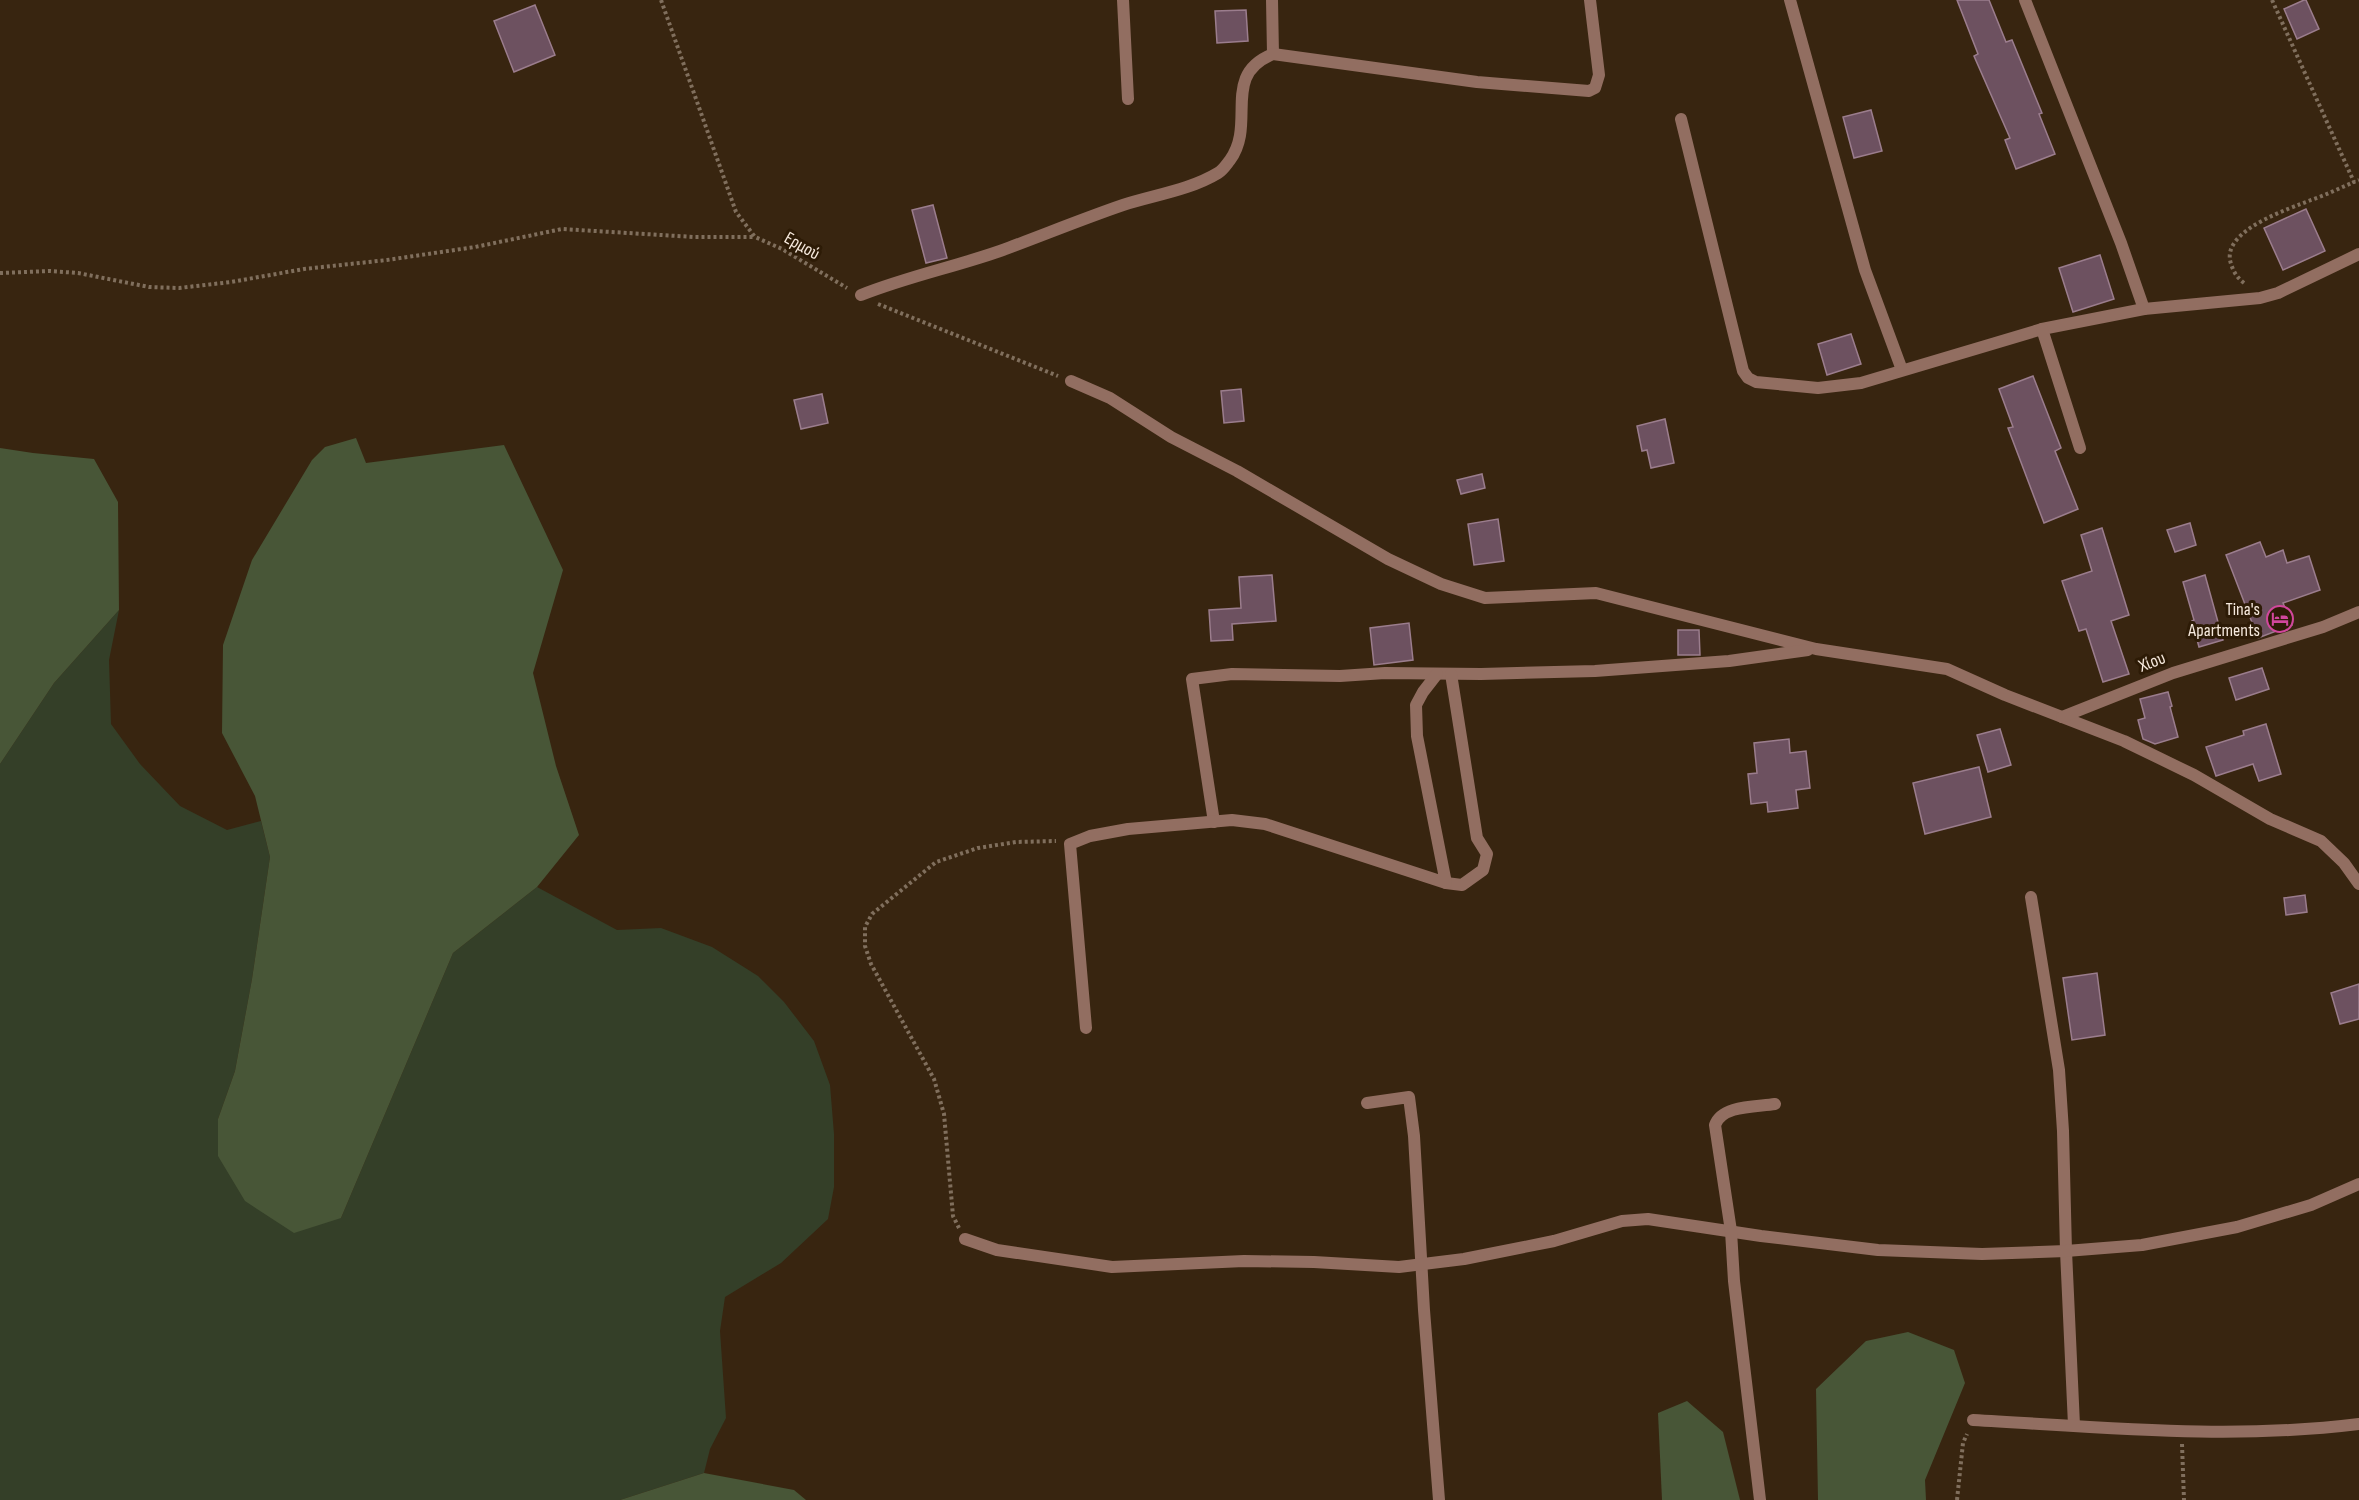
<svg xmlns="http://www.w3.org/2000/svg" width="2359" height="1500" font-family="'Sofia Sans Condensed',sans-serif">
<rect width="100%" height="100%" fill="#382510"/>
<polygon fill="#343f28" points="119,610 109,660 111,724 140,764 180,806 227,830 261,821 270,857 252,979 235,1071 218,1119 341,1218 453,953 537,887 617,930 661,928 712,947 758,976 784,1002 814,1041 830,1085 834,1134 834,1187 828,1219 781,1263 725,1297 720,1331 726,1418 710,1449 704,1473 620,1500 0,1500 0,764 54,683"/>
<g fill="#485637">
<polygon points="356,438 366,463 504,445 563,570 533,673 556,766 579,835 537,887 453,953 341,1218 294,1233 245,1201 218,1156 218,1119 235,1071 252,979 270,857 255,796 222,733 223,645 252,560 312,460 325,447"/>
<polygon points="0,448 33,453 94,459 118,502 119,610 54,683 0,764"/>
<polygon points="1908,1332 1954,1350 1965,1383 1925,1480 1926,1500 1818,1500 1816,1389 1866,1341"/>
<polygon points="1687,1401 1723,1432 1740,1500 1662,1500 1658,1413"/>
<polygon points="704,1473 794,1490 806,1500 620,1500"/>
</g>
<g fill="#6d5160" stroke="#9b7d8d" stroke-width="1.5">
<polygon points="1957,0 1989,0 2006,42 2012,40 2042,113 2039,114 2055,154 2016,169 2005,140 2010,138 1974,56 1978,54"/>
<polygon points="2304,0 2306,0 2319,29 2297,39 2284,9"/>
<polygon points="535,5 555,55 514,72 494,21"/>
<polygon points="1246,10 1248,41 1217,43 1215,11"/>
<polygon points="1871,110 1882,151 1854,158 1843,117"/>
<polygon points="933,205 947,258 926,263 912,210"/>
<polygon points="2306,209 2325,251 2283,270 2264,228"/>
<polygon points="2100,255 2114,299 2073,312 2059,268"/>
<polygon points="1851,334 1861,364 1827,375 1818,344"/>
<polygon points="2033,376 2061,448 2055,451 2078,509 2044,523 2008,428 2013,427 1999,389"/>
<polygon points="1241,389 1244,421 1224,423 1221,391"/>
<polygon points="822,394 828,423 801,429 794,400"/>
<polygon points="1665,419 1674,463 1651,468 1647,450 1642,451 1637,426"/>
<polygon points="1482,474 1485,488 1461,494 1457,480"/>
<polygon points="1498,519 1504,561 1474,565 1468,524"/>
<polygon points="2190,523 2196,545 2175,552 2167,530"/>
<polygon points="2102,528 2129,615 2111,621 2129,674 2103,682 2086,629 2079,631 2062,581 2092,571 2081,535"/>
<polygon points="2260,542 2266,557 2283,550 2287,563 2309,556 2320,590 2283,603 2292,625 2258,638 2226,555"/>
<polygon points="1272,575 1276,621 1232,624 1233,640 1211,641 1209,610 1241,608 1239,577"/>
<polygon points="2205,575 2223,640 2199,647 2192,621 2194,620 2183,582"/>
<polygon points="1409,623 1413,660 1374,665 1370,628"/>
<polygon points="1678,630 1699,630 1700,655 1678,655"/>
<polygon points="2262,668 2269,689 2236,700 2229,678"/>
<polygon points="2168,692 2172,706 2170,707 2178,737 2155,744 2143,739 2138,720 2145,718 2140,699"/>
<polygon points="2266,724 2281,774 2259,781 2253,764 2216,776 2206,747 2244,735 2243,731"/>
<polygon points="2000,729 2011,765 1988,772 1977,735"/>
<polygon points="1789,739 1790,753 1806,751 1810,788 1796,790 1798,808 1768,812 1767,802 1751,804 1748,774 1757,773 1754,743"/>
<polygon points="1979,767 1991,817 1925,834 1913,783"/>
<polygon points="2305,895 2307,912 2286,915 2284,898"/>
<polygon points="2097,973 2105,1035 2072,1040 2063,978"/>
<polygon points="2359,984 2359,1019 2340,1024 2331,993"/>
</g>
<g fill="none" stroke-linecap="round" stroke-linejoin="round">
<g stroke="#806f5d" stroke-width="4" stroke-dasharray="3 3" stroke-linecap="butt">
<polyline points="661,0 736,212 755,237 782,249 847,288"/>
<polyline points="2272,0 2354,182 2359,180"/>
<polyline points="0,273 50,271 78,273 149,287 179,288 231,282 304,269 387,260 475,247 562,229 694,237 755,237"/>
<path d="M2244,283C2236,277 2232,269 2230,260C2225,229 2289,209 2311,200C2326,195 2340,188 2354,182"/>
<polyline points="878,304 1058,376"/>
<polyline points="959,1228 953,1216 944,1114 934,1079 871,964 865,946 865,927 872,914 936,862 978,848 1016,842 1056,841"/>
<polyline points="2182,1444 2184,1500"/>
<polyline points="1957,1500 1963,1443 1967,1434"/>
</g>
<g stroke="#926e61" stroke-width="12">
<polyline points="1123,0 1128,99"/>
<polyline points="1272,0 1273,54"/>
<polyline points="1790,0 1865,270 1902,370"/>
<polyline points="2025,0 2121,243 2144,309"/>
<polyline points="1681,119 1743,371 1748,378 1756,382 1818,388 1861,383 2042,329 2144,309 2260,298 2278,293 2359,254"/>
<path d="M861,295C906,277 954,267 1000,251C1041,236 1082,219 1123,205C1154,195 1190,190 1218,173C1223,170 1226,165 1230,160C1257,123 1220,75 1273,54L1477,82L1589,91L1595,88L1599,75L1590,0"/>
<polyline points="2042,329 2080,448"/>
<polyline points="1071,381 1110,398 1171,437 1237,471 1388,559 1441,584 1485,598 1596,593 1816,649 1947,669 2005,695 2124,741 2194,775 2270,819 2321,841 2344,863 2359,884"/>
<polyline points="2062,717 2173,673 2323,627 2359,612"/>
<polyline points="1214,822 1192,679 1232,674 1340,676 1385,673 1481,674 1595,671 1729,661 1808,650"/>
<polyline points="1446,883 1462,885 1483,870 1487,854 1477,838 1451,674"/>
<polyline points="2031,897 2059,1070 2063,1131 2066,1251 2074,1425"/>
<polyline points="1086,1028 1070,844 1090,836 1128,829 1232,820 1265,824 1446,883 1417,736 1416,705 1423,692 1437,674"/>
<polyline points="1367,1103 1409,1097 1414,1136 1424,1310 1439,1500"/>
<polyline points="965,1239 997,1250 1112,1267 1244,1261 1314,1262 1399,1267 1464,1259 1554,1241 1622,1221 1648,1219 1761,1236 1878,1250 1982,1254 2066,1251 2142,1245 2237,1227 2311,1205 2359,1184"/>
<path d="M1973,1420C2102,1427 2230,1440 2359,1424"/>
<path d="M1760,1500L1734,1281L1731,1231L1715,1125C1722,1105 1756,1107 1775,1104"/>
</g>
</g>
<defs>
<symbol id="hotel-ring" viewBox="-11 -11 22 22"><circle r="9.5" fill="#2d1b06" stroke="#d1479c" stroke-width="1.5"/><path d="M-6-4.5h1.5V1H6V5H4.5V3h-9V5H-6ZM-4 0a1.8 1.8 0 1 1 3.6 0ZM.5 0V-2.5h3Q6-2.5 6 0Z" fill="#d1479c"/></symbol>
</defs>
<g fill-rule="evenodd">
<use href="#hotel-ring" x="2265" y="604" width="30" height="30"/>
</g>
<g text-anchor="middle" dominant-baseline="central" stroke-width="6" stroke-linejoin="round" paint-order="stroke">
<g font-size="18" fill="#f6e9dd" stroke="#2d1b06">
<text transform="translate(802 246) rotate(30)">Ερμού</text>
<text transform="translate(2152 662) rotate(-21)">Χίου</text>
</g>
<g font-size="18" fill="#f6e9dd" stroke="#2d1b06" text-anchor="end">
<text x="2260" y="609">Tina's<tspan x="2260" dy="21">Apartments</tspan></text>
</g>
</g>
</svg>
